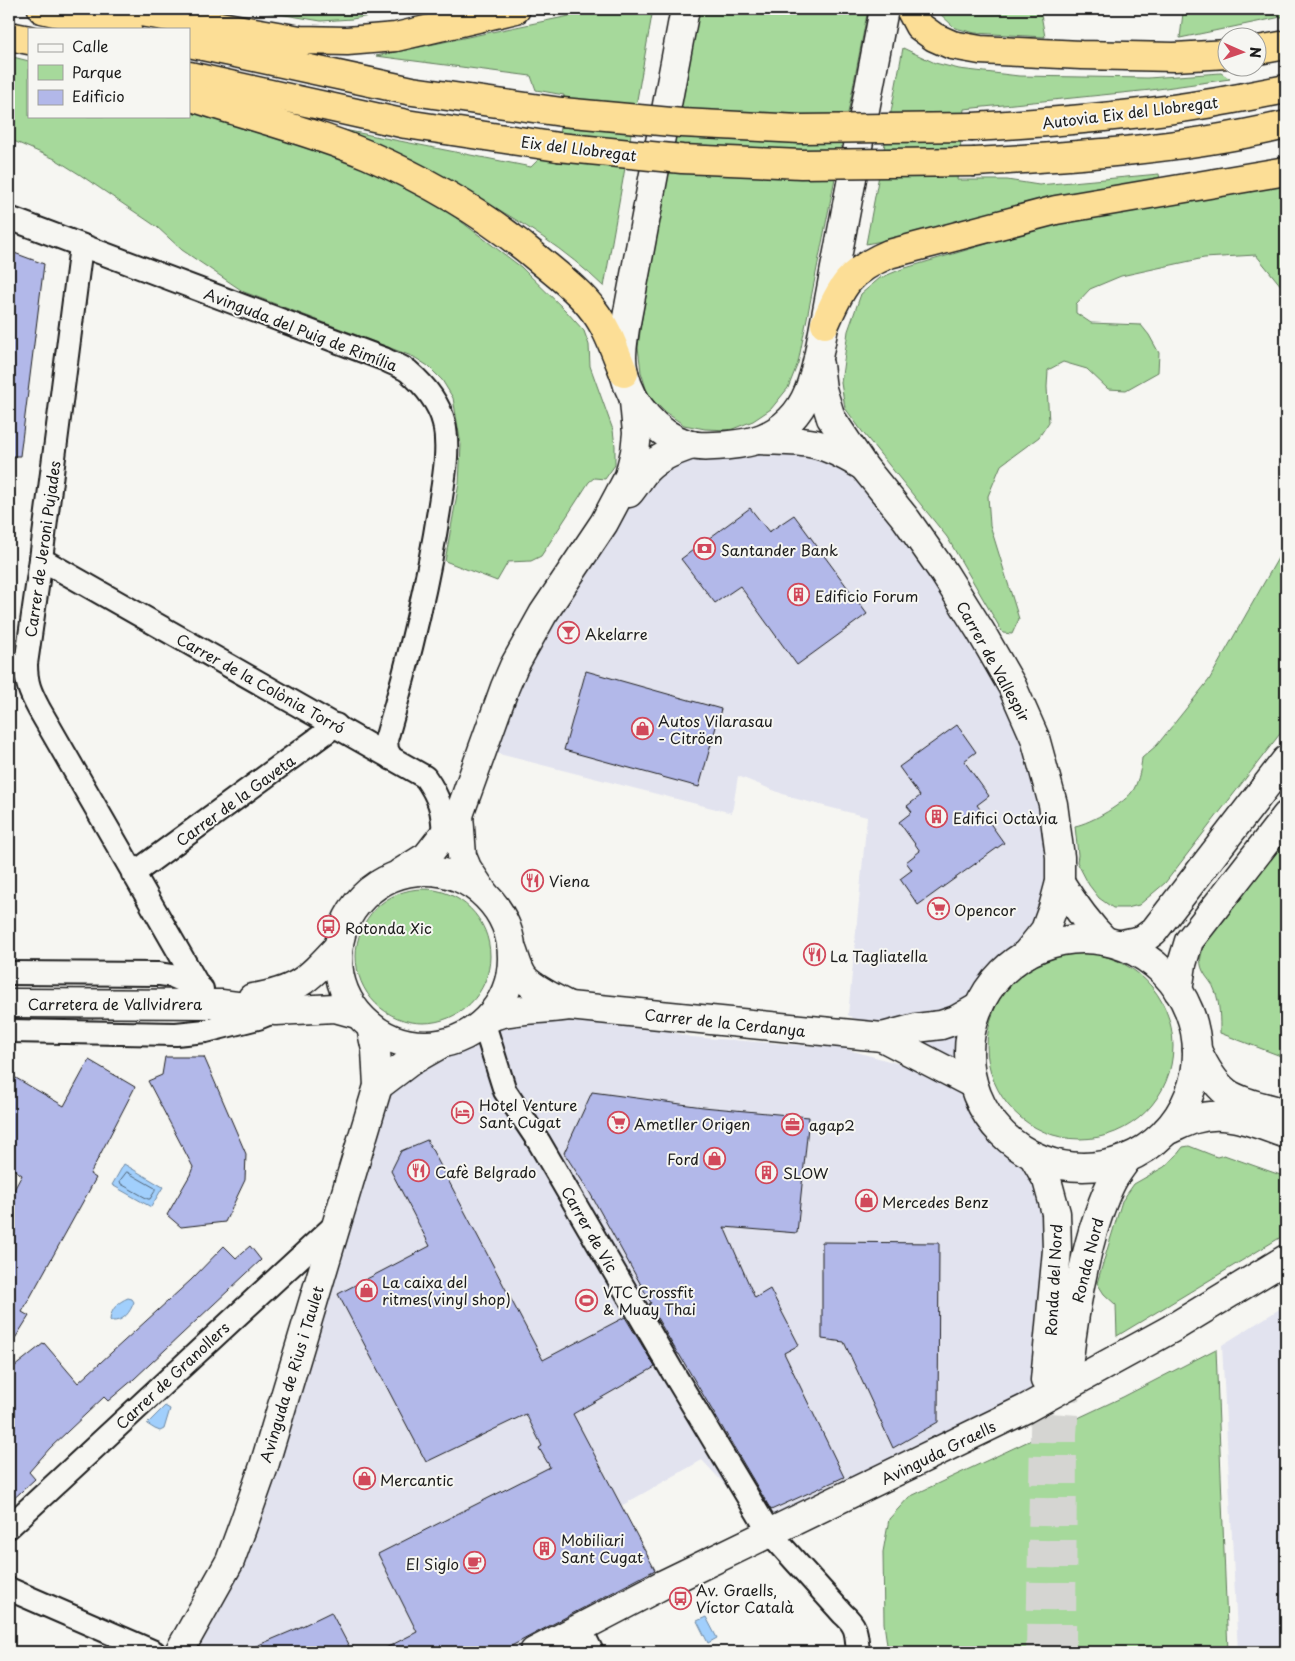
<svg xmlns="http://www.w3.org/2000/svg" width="1295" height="1661" font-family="'Playpen Sans',sans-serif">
<rect width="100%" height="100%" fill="#f6f6f2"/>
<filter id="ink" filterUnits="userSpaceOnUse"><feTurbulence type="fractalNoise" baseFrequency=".02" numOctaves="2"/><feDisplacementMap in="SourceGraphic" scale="10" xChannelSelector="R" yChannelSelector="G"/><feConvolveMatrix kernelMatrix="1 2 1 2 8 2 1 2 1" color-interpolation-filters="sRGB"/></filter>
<g filter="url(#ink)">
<g fill="#e2e3ef">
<polygon points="675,451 819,455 847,469 931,571 968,629 1041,775 1048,859 1040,910 1026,954 1009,966 993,981 977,1008 973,1084 983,1108 995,1126 1011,1141 1033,1156 1047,1180 1039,1401 769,1532 702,1460 621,1506 662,1583 534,1652 179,1652 230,1561 378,1086 425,1052 493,1016 569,1006 691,1037 842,1048 969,1083 848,1015 867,817 793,798 738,776 732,813 483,750 604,523"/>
<polygon points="1286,1305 1286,1652 1238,1652 1222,1345"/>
</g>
<g fill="#a6d99b" stroke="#617a5c">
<polygon points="249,9 409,9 352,19 321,21"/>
<path d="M603,9H653L604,287C528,213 427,173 334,128L531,167L539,159L556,160L564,95L536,90L531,76L376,56Z"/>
<polygon points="699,9 868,9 849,108 798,363 788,388 771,409 753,421 730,430 705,429 684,425 665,412 648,395 641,372 638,347 642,317"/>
<polygon points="935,9 1040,9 1045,37 975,33 955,28"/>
<polygon points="1193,9 1286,9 1286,16 1180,38 1183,13"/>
<polygon points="903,48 935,63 959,69 1019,76 1148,78 1221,73 1230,79 1151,90 964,109 957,180 1007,180 1039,185 1159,174 1160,180 965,225 866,244"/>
<polygon points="9,56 29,61 29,116 189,116 189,110 350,162 407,187 442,207 521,267 566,311 584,331 589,345 590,366 613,430 615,446 615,465 605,479 594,478 589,482 541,556 531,561 508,562 497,581 445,561 459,483 461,445 453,398 442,380 428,366 414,357 244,292 182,250 157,227 79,174 55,159 9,139"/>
<polygon points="1286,186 1286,292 1256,255 1204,258 1121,276 1090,289 1076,304 1076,313 1091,323 1141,325 1149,335 1159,353 1158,372 1126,390 1108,389 1087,369 1063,362 1048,370 1047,387 1049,422 1039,437 1001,465 988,496 990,525 1019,619 1012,634 1003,633 947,537 864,434 845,408 841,383 848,331 861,294 880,278 902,269 1085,215"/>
<path d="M1286,544V726L1165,883L1139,905L1127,908H1113L1099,898L1089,885L1077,862L1078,855L1075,826C1091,823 1126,803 1134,789C1139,779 1141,768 1142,758L1157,745L1209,680Z"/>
<path d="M1286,828V1058L1220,1033C1220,1020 1220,1003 1215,991C1213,983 1206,978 1203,971C1193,951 1216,930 1227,917L1222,911Z"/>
<circle cx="423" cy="956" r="67"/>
<circle cx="1080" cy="1046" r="93"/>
<polygon points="1189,1146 1217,1157 1224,1155 1286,1177 1286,1234 1117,1336 1116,1305 1104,1294 1097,1283 1122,1201 1134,1184 1164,1167 1176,1156 1183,1147"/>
<polygon points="1216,1349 1228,1652 888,1652 884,1623 883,1552 889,1519 909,1497 1123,1397"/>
</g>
<g fill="#a1cffc" stroke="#6c87a2">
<polygon points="124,1164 163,1187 151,1207 112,1185"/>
<path d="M128,1298L132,1299L134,1302C130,1312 124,1322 111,1321L110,1320C111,1309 118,1302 128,1298Z"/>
<polygon points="165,1406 170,1409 164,1429 160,1431 155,1429 147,1424"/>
<polygon points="706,1617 717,1638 708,1643 697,1621"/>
</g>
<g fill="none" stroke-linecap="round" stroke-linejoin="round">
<polygon stroke="#516476" stroke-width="1" points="127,1172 155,1188 155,1191 150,1199 148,1199 121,1184 120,1181"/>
</g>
<g fill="#b2b8e9" stroke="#1c1c1c">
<polygon points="9,251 44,264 20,456 9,456"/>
<polygon points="750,508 769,532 794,515 867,614 797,665 740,586 715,603 681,559"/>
<polygon points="586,671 721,709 699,787 564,750"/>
<polygon points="957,725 976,752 964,761 989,796 977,805 1004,843 918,905 900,879 912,870 906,862 920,851 899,822 912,812 907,806 920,796 899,767"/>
<polygon points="165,1057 204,1057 246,1154 245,1180 225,1222 181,1227 167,1215 190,1175 193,1167 148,1081 162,1075"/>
<polygon points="89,1060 135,1087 90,1174 96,1178 22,1312 29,1316 9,1348 9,1199 22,1175 9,1166 9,1074 64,1106"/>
<polygon points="592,1092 703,1107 809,1117 797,1233 724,1227 755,1298 770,1289 799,1345 784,1353 844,1477 771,1510 679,1354 678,1354 649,1304 651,1303 590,1193 564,1153"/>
<polygon points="427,1140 543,1360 625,1317 655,1367 573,1414 655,1570 500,1652 378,1652 417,1632 378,1554 550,1467 539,1448 542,1446 526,1414 426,1462 338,1294 430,1246 391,1171 401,1151"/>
<polygon points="822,1242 939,1243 938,1422 893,1448 844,1342 822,1339"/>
<polygon points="224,1246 236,1258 250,1246 261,1260 134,1379 108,1401 104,1397 50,1448 29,1472 35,1479 9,1503 9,1371 44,1343 78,1383 191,1280"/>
<polygon points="331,1612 352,1652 242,1652 294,1630"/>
</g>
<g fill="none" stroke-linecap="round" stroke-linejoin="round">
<g stroke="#d5d5d2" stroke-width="28" stroke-dasharray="28 14" stroke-linecap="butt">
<polyline points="1040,1652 1045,1380"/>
<polyline points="1062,1652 1063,1434 1068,1367"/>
</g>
<defs>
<g id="street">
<path d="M9,218L384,359C391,363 401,366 408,371C423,384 439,403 444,423C450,451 443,483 439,510C427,589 408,664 386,740L387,750L392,759"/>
<path d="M81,246L41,559L26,664C26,683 30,692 39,709L199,987"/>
<path d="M41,559L425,777C440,798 443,811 444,836"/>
<polyline points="133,874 336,725"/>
<polyline points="9,973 159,974 172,976 202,989"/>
<path d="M484,1024L505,1091L539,1142L671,1369L769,1532L843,1614C858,1627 856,1634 858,1652"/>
<polyline points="9,1031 176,1034 206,1031 258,1018 275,1011"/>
<polyline points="9,1527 336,1224"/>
<polyline points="9,1589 154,1652"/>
<polyline points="580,1628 592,1652"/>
</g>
<g id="secondary">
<path d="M685,9L625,328C623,343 620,358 624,373C632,405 656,434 687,444C700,448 716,446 729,445C753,443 773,437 790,420C807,403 813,381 818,358L884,9"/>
<polyline points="819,365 822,389 831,418 864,467 906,519 944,573 981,632 1012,686 1035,738 1053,804 1060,857 1060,882 1053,908 1045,930 1026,954"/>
<path d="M759,440C778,441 797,440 815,444C832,448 847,457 863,466"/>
<path d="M629,493C635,486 640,477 646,470C658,457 675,451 692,445"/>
<polyline points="459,815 462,856 467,868 483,892"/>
<circle cx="425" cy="958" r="87"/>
<polyline points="400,873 427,856 459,815 505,687 514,666 543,614 604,523 629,476 635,452 637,433 634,401"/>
<path d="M1060,882C1073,903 1087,923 1105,941"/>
<circle cx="1083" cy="1053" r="114"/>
<polyline points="1122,944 1142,940 1154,931 1286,760"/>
<path d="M513,952C516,960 518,970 524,978C534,989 555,999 569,1006"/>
<polyline points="1178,991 1182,964 1189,941 1286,816"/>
<path d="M252,998C298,991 307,980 338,947"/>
<polyline points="9,1003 221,1004 276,1011 335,1008 357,1014"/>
<path d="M488,1019C502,1008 549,1010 569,1006L882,1037L916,1028L941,1025L956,1020L977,1008"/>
<polyline points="882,1037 973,1084"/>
<path d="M1197,1050C1204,1065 1213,1082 1226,1092C1240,1103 1269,1108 1286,1113"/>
<polyline points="378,1086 411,1061 439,1045"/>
<path d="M1166,1131C1176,1127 1185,1122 1195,1119C1226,1109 1258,1124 1286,1134"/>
<polyline points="1033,1156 1047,1180 1056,1213 1057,1250 1045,1380"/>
<path d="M1068,1367C1073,1321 1080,1276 1093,1231C1099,1213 1104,1195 1114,1178C1118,1171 1123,1165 1127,1159"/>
<polyline points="179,1652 230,1561 245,1520 264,1466 378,1086 376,1050 371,1027"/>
<polyline points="534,1652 664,1584 1025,1409 1171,1329 1286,1259"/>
</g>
<g id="highway">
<polyline points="42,9 127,29"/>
<polyline points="123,9 300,40 347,41 396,37 516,9"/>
<polyline points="910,9 919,26 934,37 952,45 980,50 1081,55 1174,57 1228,54"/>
<polyline points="9,36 29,40"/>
<polyline points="189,43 412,91 562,112"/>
<polyline points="1258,50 1286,45"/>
<polyline points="189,76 406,124 558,147"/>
<path d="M189,96C248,116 311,131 368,155C430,182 491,218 542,262C560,277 580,292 594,311C608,329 615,352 624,373"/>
<path d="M973,127C1026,124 1079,120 1132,114C1184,109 1235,99 1286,89"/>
<path d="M975,162C1079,156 1185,149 1286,125"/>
<path d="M825,324C842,285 849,271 889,254L1056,210L1286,171"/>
</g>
</defs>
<use href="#street" stroke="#1c1c1c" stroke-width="26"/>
<use href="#secondary" stroke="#1c1c1c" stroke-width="31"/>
<use href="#highway" stroke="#1c1c1c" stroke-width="31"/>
<use href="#street" stroke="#f6f6f2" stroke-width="22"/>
<use href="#secondary" stroke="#f6f6f2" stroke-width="28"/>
<use href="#highway" stroke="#fcde96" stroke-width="28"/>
<defs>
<g id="highway-bridge">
<polyline points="562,112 682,123 800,129 973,127"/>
<polyline points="558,147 682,159 801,164 975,162"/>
</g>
</defs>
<use href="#highway-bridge" stroke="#1c1c1c" stroke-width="31" stroke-linecap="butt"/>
<use href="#highway-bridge" stroke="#fcde96" stroke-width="28"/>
</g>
</g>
<defs>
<symbol id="bank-ring" viewBox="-11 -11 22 22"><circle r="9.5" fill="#f6f6f2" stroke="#d1495b" stroke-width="1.5"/><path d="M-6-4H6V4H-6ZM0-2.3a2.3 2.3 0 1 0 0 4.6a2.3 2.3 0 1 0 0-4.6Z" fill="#d1495b"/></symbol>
<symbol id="building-ring" viewBox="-11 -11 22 22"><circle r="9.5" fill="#f6f6f2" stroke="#d1495b" stroke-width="1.5"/><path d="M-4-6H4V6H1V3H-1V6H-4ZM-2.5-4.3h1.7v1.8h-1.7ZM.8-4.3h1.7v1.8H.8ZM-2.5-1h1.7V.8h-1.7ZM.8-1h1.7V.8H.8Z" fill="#d1495b"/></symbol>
<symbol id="bar-ring" viewBox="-11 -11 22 22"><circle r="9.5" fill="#f6f6f2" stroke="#d1495b" stroke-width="1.5"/><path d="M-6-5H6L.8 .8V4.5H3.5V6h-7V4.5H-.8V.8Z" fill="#d1495b"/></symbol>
<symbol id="shop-ring" viewBox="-11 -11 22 22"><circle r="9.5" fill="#f6f6f2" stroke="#d1495b" stroke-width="1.5"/><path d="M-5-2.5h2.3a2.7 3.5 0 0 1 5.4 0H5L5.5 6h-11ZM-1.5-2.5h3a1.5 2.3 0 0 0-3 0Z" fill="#d1495b"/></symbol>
<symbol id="restaurant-ring" viewBox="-11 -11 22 22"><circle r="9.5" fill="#f6f6f2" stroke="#d1495b" stroke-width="1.5"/><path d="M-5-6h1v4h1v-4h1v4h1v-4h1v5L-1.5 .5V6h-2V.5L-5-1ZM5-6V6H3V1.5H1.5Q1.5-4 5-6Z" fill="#d1495b"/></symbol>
<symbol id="supermarket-ring" viewBox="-11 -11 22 22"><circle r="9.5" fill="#f6f6f2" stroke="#d1495b" stroke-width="1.5"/><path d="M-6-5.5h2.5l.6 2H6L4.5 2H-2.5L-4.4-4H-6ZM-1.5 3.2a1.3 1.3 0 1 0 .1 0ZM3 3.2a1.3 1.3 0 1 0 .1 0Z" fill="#d1495b"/></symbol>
<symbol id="bus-ring" viewBox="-11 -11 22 22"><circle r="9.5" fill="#f6f6f2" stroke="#d1495b" stroke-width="1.5"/><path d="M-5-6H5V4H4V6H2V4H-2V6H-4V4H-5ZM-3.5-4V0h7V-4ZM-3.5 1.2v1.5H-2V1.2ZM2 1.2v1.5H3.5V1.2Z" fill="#d1495b"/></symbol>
<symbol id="hotel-ring" viewBox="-11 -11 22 22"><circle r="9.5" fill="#f6f6f2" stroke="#d1495b" stroke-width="1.5"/><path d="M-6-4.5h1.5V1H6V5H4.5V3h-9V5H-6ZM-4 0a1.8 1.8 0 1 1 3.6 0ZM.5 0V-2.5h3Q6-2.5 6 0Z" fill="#d1495b"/></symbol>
<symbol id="office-ring" viewBox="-11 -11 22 22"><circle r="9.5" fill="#f6f6f2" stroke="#d1495b" stroke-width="1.5"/><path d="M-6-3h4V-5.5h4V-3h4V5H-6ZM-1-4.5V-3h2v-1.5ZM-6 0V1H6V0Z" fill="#d1495b"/></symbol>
<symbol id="stadium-ring" viewBox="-11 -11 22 22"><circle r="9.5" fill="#f6f6f2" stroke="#d1495b" stroke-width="1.5"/><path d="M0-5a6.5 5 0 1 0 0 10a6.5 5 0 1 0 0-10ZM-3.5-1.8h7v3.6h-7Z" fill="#d1495b"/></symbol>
<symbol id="cafe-ring" viewBox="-11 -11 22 22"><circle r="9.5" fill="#f6f6f2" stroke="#d1495b" stroke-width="1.5"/><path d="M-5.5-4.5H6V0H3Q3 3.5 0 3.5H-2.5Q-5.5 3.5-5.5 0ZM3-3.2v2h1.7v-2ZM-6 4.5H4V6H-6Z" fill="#d1495b"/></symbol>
</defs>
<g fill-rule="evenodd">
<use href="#bank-ring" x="692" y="536" width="25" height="25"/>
<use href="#building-ring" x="786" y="582" width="25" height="25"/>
<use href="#bar-ring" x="556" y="620" width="25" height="25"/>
<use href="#shop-ring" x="630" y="716" width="25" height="25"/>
<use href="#building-ring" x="924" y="804" width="25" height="25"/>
<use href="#restaurant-ring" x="520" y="868" width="25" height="25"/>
<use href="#supermarket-ring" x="926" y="896" width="25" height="25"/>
<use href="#bus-ring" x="316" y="914" width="25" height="25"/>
<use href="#restaurant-ring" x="802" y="942" width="25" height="25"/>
<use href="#hotel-ring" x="450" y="1100" width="25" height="25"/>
<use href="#supermarket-ring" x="606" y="1110" width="25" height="25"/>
<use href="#office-ring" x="780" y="1112" width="25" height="25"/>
<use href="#shop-ring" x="702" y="1146" width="25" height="25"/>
<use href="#restaurant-ring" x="406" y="1158" width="25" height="25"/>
<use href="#building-ring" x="754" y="1160" width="25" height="25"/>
<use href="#shop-ring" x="854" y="1188" width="25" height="25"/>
<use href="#shop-ring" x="354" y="1278" width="25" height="25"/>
<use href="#stadium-ring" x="574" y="1288" width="25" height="25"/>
<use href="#shop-ring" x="352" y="1466" width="25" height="25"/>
<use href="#building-ring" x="532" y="1536" width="25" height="25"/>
<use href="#cafe-ring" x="462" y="1550" width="25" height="25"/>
<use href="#bus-ring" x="668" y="1586" width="25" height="25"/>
</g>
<g text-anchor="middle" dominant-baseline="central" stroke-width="4" stroke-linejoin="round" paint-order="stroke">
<g font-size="15" fill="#1c1c1c" stroke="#f6f6f2">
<text transform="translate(1130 112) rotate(-7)">Autovia Eix del Llobregat</text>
<text transform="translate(579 148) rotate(7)">Eix del Llobregat</text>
<text transform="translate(301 329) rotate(21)">Avinguda del Puig de Rimília</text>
<text transform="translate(42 549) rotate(-82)">Carrer de Jeroni Pujades</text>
<text transform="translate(994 661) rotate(61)">Carrer de Vallespir</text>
<text transform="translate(261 683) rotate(29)">Carrer de la Colònia Torró</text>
<text transform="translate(235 800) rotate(-36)">Carrer de la Gaveta</text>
<text x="115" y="1003">Carretera de Vallvidrera</text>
<text transform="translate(725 1022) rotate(6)">Carrer de la Cerdanya</text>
<text transform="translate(590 1229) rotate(60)">Carrer de Vic</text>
<text transform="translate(1087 1260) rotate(-76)">Ronda Nord</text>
<text transform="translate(1053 1280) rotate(-87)">Ronda del Nord</text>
<text transform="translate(291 1374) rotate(-73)">Avinguda de Rius i Taulet</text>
<text transform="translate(172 1375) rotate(-43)">Carrer de Granollers</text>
<text transform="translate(938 1452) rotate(-26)">Avinguda Graells</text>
</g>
<g font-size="15" fill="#1c1c1c" stroke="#f6f6f2" text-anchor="start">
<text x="721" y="549">Santander Bank</text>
<text x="815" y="595">Edificio Forum</text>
<text x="585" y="633">Akelarre</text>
<text x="658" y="720">Autos Vilarasau<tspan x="658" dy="17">- Citröen</tspan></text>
<text x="953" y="817">Edifici Octàvia</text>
<text x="549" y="880">Viena</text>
<text x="954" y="909">Opencor</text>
<text x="345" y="927">Rotonda Xic</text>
<text x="830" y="955">La Tagliatella</text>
<text x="479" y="1104">Hotel Venture<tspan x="479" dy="17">Sant Cugat</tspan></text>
<text x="634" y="1123">Ametller Origen</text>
<text x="809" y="1124">agap2</text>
<text x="699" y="1158" text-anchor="end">Ford</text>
<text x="435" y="1171">Cafè Belgrado</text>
<text x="783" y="1172">SLOW</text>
<text x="882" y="1201">Mercedes Benz</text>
<text x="382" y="1281">La caixa del<tspan x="382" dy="17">ritmes(vinyl shop)</tspan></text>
<text x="603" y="1291">VTC Crossfit<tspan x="603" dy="17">&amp; Muay Thai</tspan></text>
<text x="380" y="1479">Mercantic</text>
<text x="561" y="1539">Mobiliari<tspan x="561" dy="17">Sant Cugat</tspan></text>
<text x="459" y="1563" text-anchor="end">El Siglo</text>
<text x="696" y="1589">Av. Graells,<tspan x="696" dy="17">Víctor Català</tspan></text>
</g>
</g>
<rect width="1295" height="1661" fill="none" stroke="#f6f6f2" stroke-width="30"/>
<rect x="15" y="15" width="1265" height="1631" fill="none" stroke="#1c1c1c" stroke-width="2" filter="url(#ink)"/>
<rect x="28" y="28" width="162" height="90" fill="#f6f6f2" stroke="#9f9f9c"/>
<rect x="38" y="44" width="25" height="8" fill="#f6f6f2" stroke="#9f9f9c"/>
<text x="72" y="52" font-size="15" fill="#1c1c1c">Calle</text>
<rect x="38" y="65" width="25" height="15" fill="#a6d99b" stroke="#9f9f9c"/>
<text x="72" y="78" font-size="15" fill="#1c1c1c">Parque</text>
<rect x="38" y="90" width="25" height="15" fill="#b2b8e9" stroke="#9f9f9c"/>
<text x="72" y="102" font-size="15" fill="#1c1c1c">Edificio</text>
<g transform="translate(1242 52) rotate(92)"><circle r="24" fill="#f6f6f2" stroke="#9f9f9c"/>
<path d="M0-4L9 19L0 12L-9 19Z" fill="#d1495b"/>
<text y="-8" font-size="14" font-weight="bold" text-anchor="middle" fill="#1c1c1c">N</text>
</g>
</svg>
